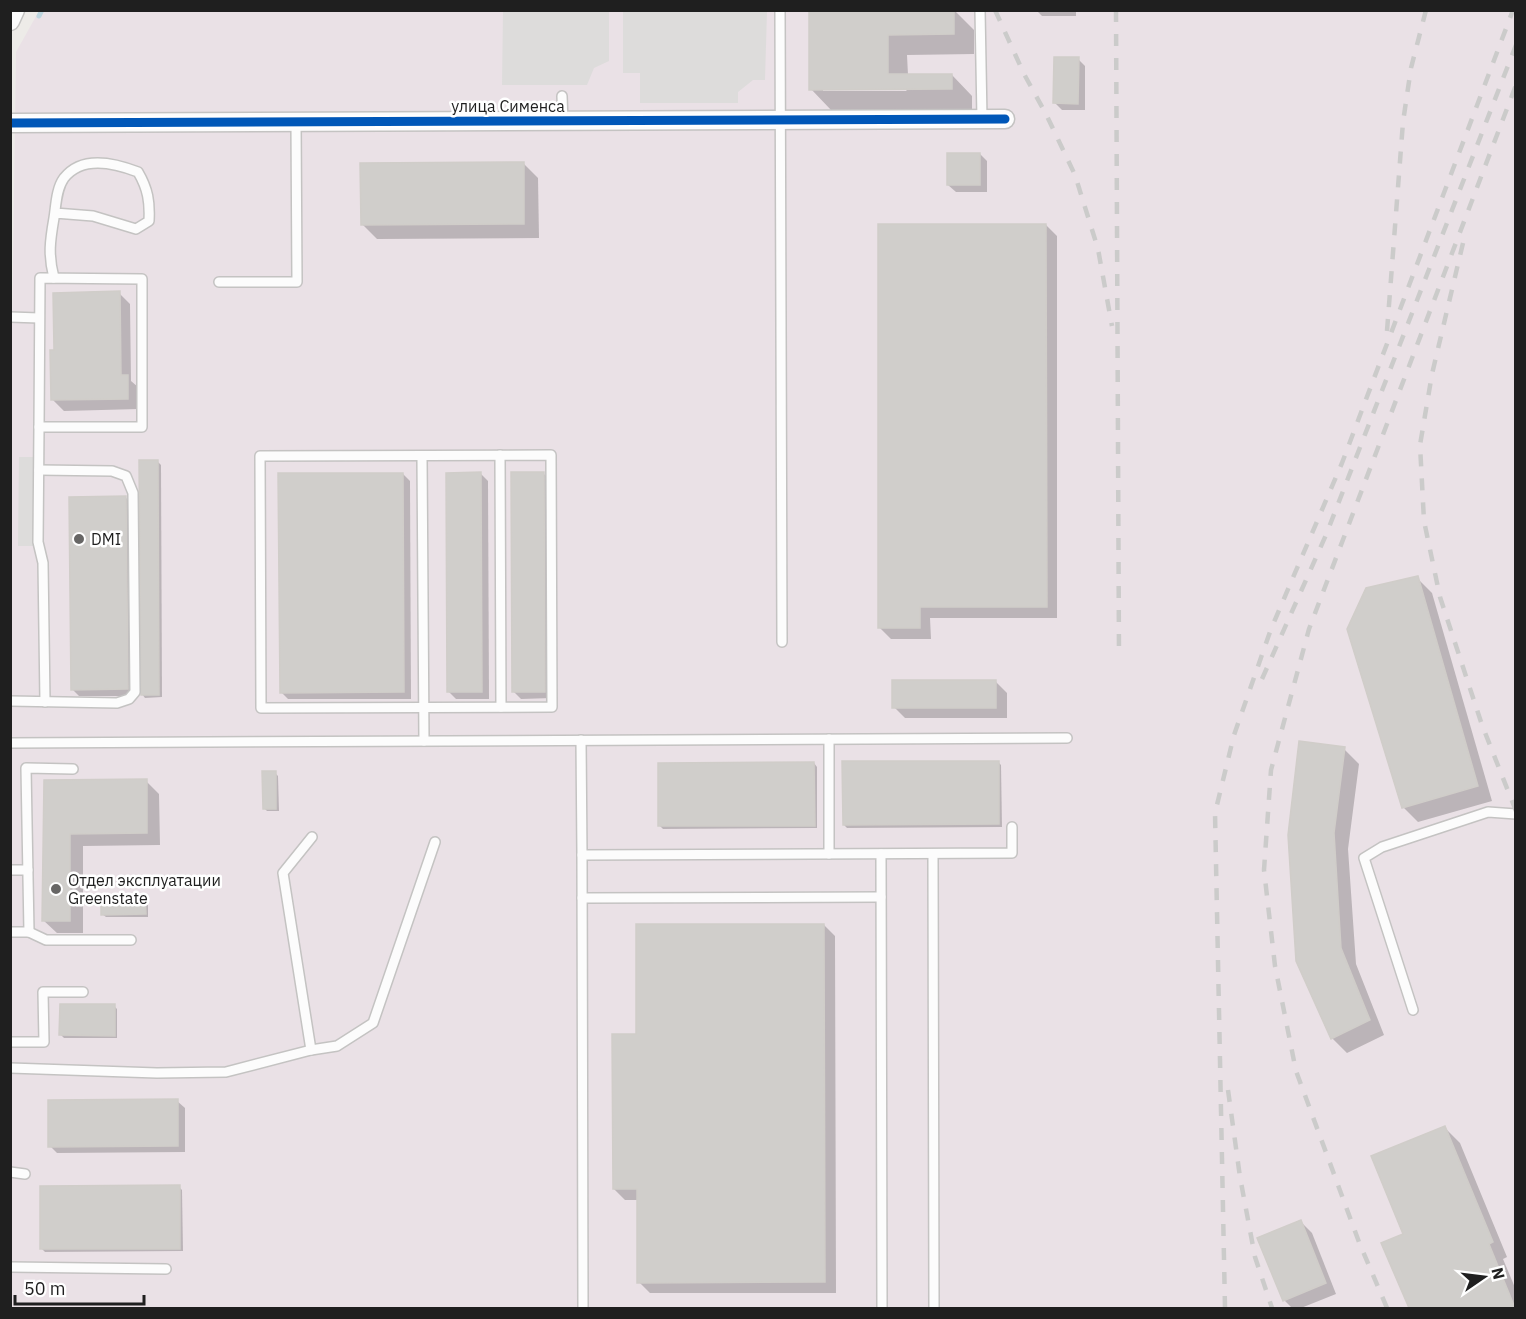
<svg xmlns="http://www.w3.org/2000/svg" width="1526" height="1319" font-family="'IBM Plex Sans',sans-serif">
<rect width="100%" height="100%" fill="#edebe8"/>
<polygon fill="#eae1e6" points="39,11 1515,11 1515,1308 11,1308 10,481 16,52"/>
<g fill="#dddcdb">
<polygon points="503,11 609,11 609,61 594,68 587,85 502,85"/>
<polygon points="623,11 767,11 765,80 753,80 738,92 738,103 640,103 640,73 623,73"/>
<polygon points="19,457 44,457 43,546 18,546"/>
</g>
<g fill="#0003" fill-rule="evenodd">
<path d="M810,10H954L974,30V54L907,55L908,75H952L972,96V109L831,110L811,89ZM823,88H904L907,91H823Z"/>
<polygon points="1036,10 1076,10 1076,16 1042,16"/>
<polygon points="1078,59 1085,66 1085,110 1062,110 1055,103"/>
<polygon points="980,154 987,161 987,192 956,192 948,185"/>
<polygon points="523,163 538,178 539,238 377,239 362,224"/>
<polygon points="1046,225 1057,236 1057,618 930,618 931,639 891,639 879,627"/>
<polygon points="119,293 130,304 131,381 138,387 139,409 64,411 53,400 56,351"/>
<polygon points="157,461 161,465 162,697 145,698 142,694"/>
<polygon points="403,474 410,481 411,699 288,699 281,692"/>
<polygon points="481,474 488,481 489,699 456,699 449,692"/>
<polygon points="544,474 551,481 552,698 521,699 513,691"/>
<polygon points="126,498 133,505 135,696 79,696 72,689"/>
<polygon points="1417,578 1432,593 1492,801 1418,822 1403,807"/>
<polygon points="996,682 1007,693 1007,718 905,718 894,707"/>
<polygon points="1300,743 1344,749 1359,764 1348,849 1356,964 1384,1035 1347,1053 1332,1038"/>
<polygon points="998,762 1001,765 1002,827 847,828 844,825"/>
<polygon points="814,763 817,767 817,828 663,829 660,826"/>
<polygon points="275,773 278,776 279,811 267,811 264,808"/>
<polygon points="45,781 146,781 159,794 160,845 83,846 83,933 57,933 43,920"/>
<polygon points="145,898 148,901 148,917 106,917 102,914"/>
<polygon points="824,925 835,936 836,1293 650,1293 639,1282 638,1200 625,1200 614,1189 638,1035"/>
<polygon points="114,1006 117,1009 117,1038 64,1038 61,1035"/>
<polygon points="177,1101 185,1108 185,1152 57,1153 50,1146"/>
<polygon points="1445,1128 1460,1143 1507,1257 1503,1259 1516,1290 1516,1308 1410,1308 1383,1243 1405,1234"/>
<polygon points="179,1187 182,1190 183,1251 45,1252 42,1249"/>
<polygon points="1301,1222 1312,1233 1336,1294 1301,1308 1292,1308 1284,1300"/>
</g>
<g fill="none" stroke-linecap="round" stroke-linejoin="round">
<polyline stroke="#bdd5de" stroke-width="5" points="39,16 42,10"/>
</g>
<g fill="#d0cecb" stroke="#d0cdc9" stroke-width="1.5">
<polygon points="809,10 954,10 954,34 888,35 888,74 952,74 952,89 809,90"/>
<polygon points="1054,57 1079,57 1078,104 1053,103"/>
<rect x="947" y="153" width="33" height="32"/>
<polygon points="524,162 524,224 361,225 360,163"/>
<polygon points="878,224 1046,224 1047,607 920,607 920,628 878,628"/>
<polygon points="120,291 121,375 128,375 128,399 51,400 50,350 54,350 53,293"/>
<polygon points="139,460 158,460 159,695 141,695"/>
<polygon points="481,472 482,692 447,692 446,473"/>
<polygon points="511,472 544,472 545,692 512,692"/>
<polygon points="278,473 403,473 404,692 280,693"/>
<polygon points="126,496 128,689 71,690 69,497"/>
<polygon points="1418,576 1478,786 1402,808 1347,629 1366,588"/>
<rect x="892" y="680" width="104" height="28"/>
<polygon points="1299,741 1345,747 1334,833 1341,948 1370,1020 1331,1039 1296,961 1288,835"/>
<polygon points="842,761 999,761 999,824 843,825"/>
<polygon points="814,762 815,826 658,826 658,763"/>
<polygon points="262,771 276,771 276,809 263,809"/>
<polygon points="147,779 147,833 70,834 70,921 42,921 44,780"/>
<polygon points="145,896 146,914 101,915 101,897"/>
<polygon points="636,924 824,924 825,1282 637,1283 637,1189 613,1189 612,1034 636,1034"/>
<polygon points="60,1004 115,1004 115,1036 59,1035"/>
<polygon points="178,1099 178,1146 48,1147 48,1100"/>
<polygon points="1445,1126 1493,1242 1489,1244 1515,1308 1409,1308 1381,1243 1403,1234 1371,1156"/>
<polygon points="180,1185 180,1249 40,1249 40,1186"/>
<polygon points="1301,1220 1326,1283 1283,1301 1257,1238"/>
</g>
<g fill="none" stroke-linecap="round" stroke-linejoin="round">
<defs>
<g id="service">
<polyline points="780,10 782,642"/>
<polyline points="980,10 982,119"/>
<polyline points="562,96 563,121"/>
<polygon points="40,278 142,279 142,427 39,427"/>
<path d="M54,278C48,255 50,241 54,218C56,206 56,189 64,178C82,155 115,163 138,172C148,189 150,202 149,221L136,229L93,216L55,213"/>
<polyline points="219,282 297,282 296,122"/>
<polyline points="10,317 39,318"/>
<polyline points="39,427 38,542 43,563 45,702"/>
<polyline points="500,455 501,707"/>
<polygon points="551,455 552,707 261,708 260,456"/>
<polyline points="422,456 424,741"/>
<polyline points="10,701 117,703 129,699 135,692 133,493 126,476 112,471 39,470"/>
<polyline points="829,739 829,854"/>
<polyline points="581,740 582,855 1012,853 1012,827"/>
<polyline points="10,743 1067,738"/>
<polyline points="881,854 882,1308"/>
<polyline points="933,854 934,1308"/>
<polyline points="582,855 583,1308"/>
<polyline points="10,870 28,870"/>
<polyline points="582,898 881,897"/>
<polyline points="10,932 29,932 46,940 131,940"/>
<polyline points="29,932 26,768 73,769"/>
<polyline points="1413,1010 1364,858 1382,847 1488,812 1516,814"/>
<polyline points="10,1042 44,1042 43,992 83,992"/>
<polyline points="311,1050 283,873 312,837"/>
<polyline points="10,1068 157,1073 226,1072 311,1050 337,1046 373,1023 435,842"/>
<polyline points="10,1172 25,1174"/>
<polyline points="10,1267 166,1269"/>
</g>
<g id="minor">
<polyline points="10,21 15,10"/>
<polyline points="10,123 1005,119"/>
</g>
</defs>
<use href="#service" stroke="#c4c3c2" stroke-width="12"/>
<use href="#minor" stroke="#c4c3c2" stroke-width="21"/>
<use href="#service" stroke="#fcfcfc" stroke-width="9"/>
<use href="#minor" stroke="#fcfcfc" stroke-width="18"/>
<g stroke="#cbcbca" stroke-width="4.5" stroke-dasharray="12 12" stroke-linecap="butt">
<polyline points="995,10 1024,74 1046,114 1075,175 1098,249 1112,326"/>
<polyline points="1116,10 1119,657"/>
<polyline points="1463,243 1432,374 1420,445 1424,521 1440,597 1482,725 1516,811"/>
<polyline points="1387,331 1403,122 1411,68 1426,10"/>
<polyline points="1262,679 1326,535 1516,45"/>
<polyline points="1228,1090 1240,1177 1255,1257 1272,1308"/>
<polyline points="1225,1308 1215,813 1234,735 1271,629 1342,463 1513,10"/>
<polyline points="1387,1308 1359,1242 1296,1071 1275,966 1264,870 1271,770 1309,629 1516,85"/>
</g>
<defs>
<polyline id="cycleway" points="10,123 1005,119"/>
</defs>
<use href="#cycleway" stroke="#fff" stroke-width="13"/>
<use href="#cycleway" stroke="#0057b8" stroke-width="9"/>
</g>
<g fill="#676665" stroke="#fff" stroke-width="2">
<circle cx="79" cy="539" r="6"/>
<circle cx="56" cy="889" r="6"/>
</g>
<g text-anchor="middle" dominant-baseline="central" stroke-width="5" stroke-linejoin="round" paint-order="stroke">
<g font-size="16" fill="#1f1f1f" stroke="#fff">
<text x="508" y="106">улица Сименса</text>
</g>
<g font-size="16" fill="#1f1f1f" stroke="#fff" text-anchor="start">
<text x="91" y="539">DMI</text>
<text x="68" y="880">Отдел эксплуатации<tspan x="68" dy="18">Greenstate</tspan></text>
</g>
</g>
<rect width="1526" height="1319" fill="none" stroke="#1f1f1f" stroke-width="24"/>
<g transform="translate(1484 1277) rotate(76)" stroke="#ffffff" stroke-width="4.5" paint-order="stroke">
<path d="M0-4.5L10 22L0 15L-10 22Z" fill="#1f1f1f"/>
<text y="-9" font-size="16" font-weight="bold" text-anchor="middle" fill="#1f1f1f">N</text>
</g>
<path d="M15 1295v9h129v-9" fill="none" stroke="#1f1f1f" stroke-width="3"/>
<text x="24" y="1295" font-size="18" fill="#1f1f1f" stroke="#ffffff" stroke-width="4.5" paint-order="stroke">50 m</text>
</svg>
